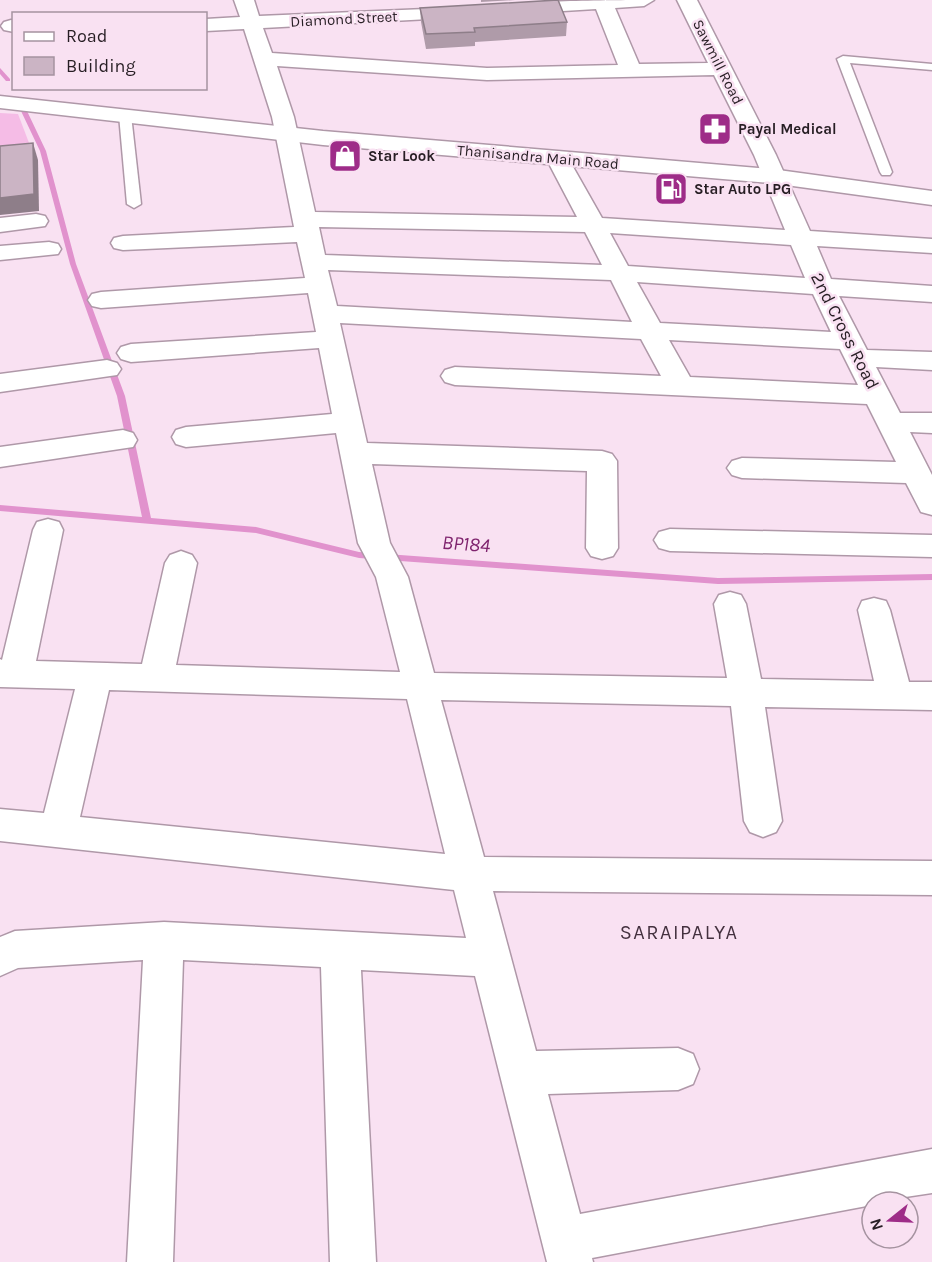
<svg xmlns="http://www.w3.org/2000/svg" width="932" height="1262" font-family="Karla,sans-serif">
<rect width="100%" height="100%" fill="#f9e1f2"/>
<polygon fill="#f5bce6" points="0,113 18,114 34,156 0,159"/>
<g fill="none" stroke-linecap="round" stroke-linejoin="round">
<g fill="#e192cd" fill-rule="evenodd">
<polygon points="0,68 10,79 10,81 6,81 0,74"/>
<polygon points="24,109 27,111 46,151 76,264 125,396 151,518 256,527 359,552 718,578 932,574 932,580 718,584 359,558 256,533 0,511 0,505 142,517 117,396 70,264 40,151 21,111"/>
</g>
<defs>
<g id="service">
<polygon points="843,56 932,64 932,70 850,63 892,172 890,175 882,175 880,172 837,59"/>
<polygon points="125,111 131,115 141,204 134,208 127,204 119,115"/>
</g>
<g id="minor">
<path d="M234,0H254L259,16L473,7L476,11L473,15L466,17L263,28L272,53L487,68L618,65L596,9L514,14L504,8C513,0 632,0 654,0L644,6L615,8L639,64L708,63L677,0H697L776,155L810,231L932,239V253L817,246L831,279L932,286V302L839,296L867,350L932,352V370L876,367L900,413H932V433L910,432L932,475V515L921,512L906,483L742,478L732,475L727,468L732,461L742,458L896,462L867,404L455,385L445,382L441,376L445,370L455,367L661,376L641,339L340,323L367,443L602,451L612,454L617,461L618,548L613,556L602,559L591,556L586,548L587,471L372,464L390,543L408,577L434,673L727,678L714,604L719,595L730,592L741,595L746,604L761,679L874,681L858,610L862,601L874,598L886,601L890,610L909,682H932V710L765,707L782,821L776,832L763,837L750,832L744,821L731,706L441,700L484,857L932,861V895L493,891L536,1051L678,1048L693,1054L699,1069L693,1084L678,1090L548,1094L580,1214L932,1149V1193L872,1202V1205L592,1258L593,1262H547L475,976L361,970L376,1262H330L321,967L183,960L173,1262H127L143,960L18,968L0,976V937L15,931L164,922L466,938L454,890L0,841V809L44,813L75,689L0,687V659L2,660L33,530L37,522L48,519L59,522L63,530L36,661L142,664L165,563L170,555L181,551L192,555L197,563L176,665L400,672L376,577L358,543L336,433L186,447L176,444L172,437L176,430L186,427L332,414L319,348L131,362L121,359L117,353L121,347L131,344L316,332L308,293L101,308L92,306L88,300L92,294L101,292L305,278L297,242L123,250L114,248L111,243L114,238L123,236L294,227L272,117L244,29L206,31V19L240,17ZM277,66L487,80L714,75L754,155L785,230L602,218L568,158L565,153H549L546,158L577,217L315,212L294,117ZM319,227L585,232L602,265L325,255ZM610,233L791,245L805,278L628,266ZM328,270L611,280L632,322L337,306ZM637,282L813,294L831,332L660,323ZM669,340L840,349L858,385L690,377ZM109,690L407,699L445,854L80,817Z"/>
<polygon points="11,20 14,20 14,32 4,30 1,26 4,22"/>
<polygon points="36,214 45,216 48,221 45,226 0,232 0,218"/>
<polygon points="49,242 58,244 61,249 58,254 0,260 0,246"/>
<polygon points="107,360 117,363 121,369 117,375 0,392 0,374"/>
<polygon points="123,430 133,433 137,440 133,447 0,467 0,447"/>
<polygon points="670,529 932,535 932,557 670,551 659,548 654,540 659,532"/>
</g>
<polygon id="primary" points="0,96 323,131 771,169 932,191 932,205 771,183 323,145 0,108"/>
</defs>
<use href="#service" stroke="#af98a8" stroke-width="3"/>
<use href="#minor" stroke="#af98a8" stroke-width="3"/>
<use href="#primary" stroke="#af98a8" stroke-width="3"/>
<use href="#service" fill="#fff" fill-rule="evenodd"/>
<use href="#minor" fill="#fff" fill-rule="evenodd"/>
<use href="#primary" fill="#fff" fill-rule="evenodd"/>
</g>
<g fill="#af9ba9">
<polygon points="481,0 515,0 481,2"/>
<polygon points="420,8 567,22 566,36 475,42 475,46 426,49 421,22"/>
</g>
<polygon fill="#8e7e89" points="33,143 38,160 39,211 0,215 0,198"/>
<g fill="#cbb4c4" stroke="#8e7e89" stroke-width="1.5">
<polygon points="558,0 567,22 474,28 475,32 426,34 420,8"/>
<polygon points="33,143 34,194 0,198 0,146"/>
</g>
<defs>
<symbol id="pharmacy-square" viewBox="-11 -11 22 22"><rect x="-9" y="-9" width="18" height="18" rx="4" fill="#9e2c88" stroke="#f9e1f2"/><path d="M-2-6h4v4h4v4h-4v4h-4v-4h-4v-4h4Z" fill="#fff"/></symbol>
<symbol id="shop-square" viewBox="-11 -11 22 22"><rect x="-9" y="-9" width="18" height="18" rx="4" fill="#9e2c88" stroke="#f9e1f2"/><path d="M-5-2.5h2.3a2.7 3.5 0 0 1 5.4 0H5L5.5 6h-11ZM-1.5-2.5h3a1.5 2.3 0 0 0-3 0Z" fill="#fff"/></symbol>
<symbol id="fuel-square" viewBox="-11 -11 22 22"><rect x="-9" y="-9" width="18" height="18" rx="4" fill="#9e2c88" stroke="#f9e1f2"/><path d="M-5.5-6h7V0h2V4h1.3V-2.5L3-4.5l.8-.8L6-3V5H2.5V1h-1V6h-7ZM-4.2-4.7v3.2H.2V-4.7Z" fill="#fff"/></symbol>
</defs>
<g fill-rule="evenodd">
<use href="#pharmacy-square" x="696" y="110" width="38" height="38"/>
<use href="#shop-square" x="326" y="137" width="38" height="38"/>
<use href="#fuel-square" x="652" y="170" width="38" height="38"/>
</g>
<g text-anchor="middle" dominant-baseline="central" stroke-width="5" stroke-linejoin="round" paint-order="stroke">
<g font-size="15" fill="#271e24" stroke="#f9e1f2">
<text transform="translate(344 19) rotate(-3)">Diamond Street</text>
<text transform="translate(718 62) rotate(63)">Sawmill Road</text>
<text transform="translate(538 157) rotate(5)">Thanisandra Main Road</text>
</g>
<g font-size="15" font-weight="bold" fill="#271e24" stroke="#f9e1f2" text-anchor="start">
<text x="738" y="129">Payal Medical</text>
<text x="368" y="156">Star Look</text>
<text x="694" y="189">Star Auto LPG</text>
</g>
<g font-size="18" fill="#271e24" stroke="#f9e1f2">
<text transform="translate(845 331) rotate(63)">2nd Cross Road</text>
</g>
<g font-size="20" font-style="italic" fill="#7f246e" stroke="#f9e1f2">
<text transform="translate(466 544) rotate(4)">BP184</text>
</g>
<g font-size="20" letter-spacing="1.5" fill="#44313f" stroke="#f9e1f2">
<text x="679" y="932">SARAIPALYA</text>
</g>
</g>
<rect x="12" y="12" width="195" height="78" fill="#f9e1f2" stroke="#a593a0" stroke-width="1.5"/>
<rect x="24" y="32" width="30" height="9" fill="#ffffff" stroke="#a593a0" stroke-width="1.5"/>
<text x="66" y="42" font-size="18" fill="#271e24">Road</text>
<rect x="24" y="57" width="30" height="18" fill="#cbb4c4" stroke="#a593a0" stroke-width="1.5"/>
<text x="66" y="72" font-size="18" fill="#271e24">Building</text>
<g transform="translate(890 1220) rotate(252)"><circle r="28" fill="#f9e1f2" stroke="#a593a0" stroke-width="1.5"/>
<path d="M0-4.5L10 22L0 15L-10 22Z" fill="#9e2c88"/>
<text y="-9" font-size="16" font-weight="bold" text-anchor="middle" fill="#271e24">N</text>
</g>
</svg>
